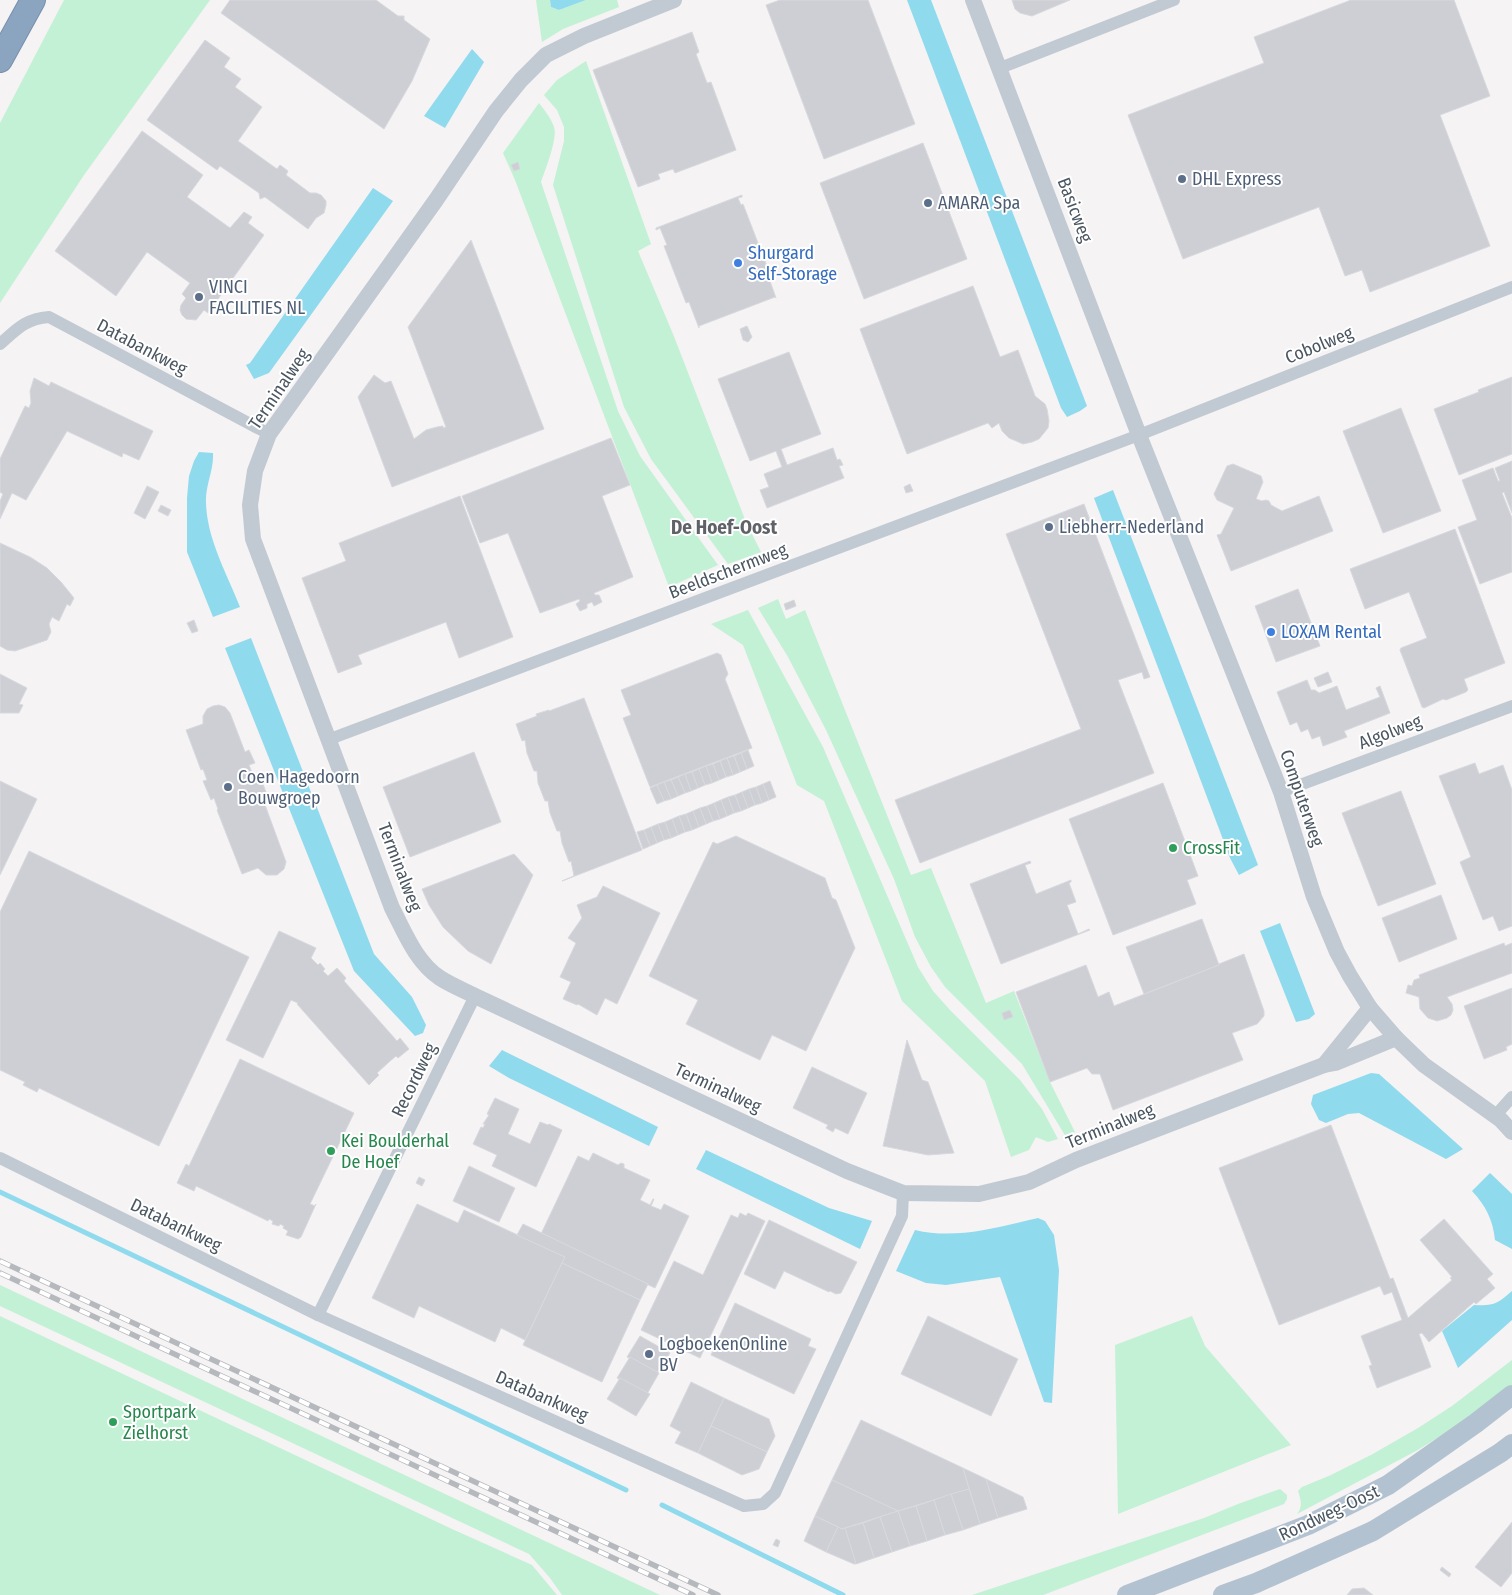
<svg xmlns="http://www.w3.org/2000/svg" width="1512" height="1595" font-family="'Fira Sans Condensed',sans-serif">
<rect width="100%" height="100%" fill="#f5f3f3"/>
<g fill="#c3f1d5">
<polygon points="64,0 210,0 84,175 0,303 0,123"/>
<polygon points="536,0 550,0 551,7 559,10 586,0 617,0 619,7 563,29 542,42"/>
<polygon points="586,61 651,244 638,251 673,334 746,522 761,552 728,564 651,459 624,407 553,185 564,141 564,127 557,110 544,95 557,80"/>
<path d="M539,103C545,111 551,118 554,127C558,138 545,171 541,182L618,411L640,456L718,565L669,587L515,180L503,153Z"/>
<polygon points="778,599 786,619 805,610 911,875 931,868 986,1003 1014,991 1050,1082 1075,1132 1066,1137 1022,1064 945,987 931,967 915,937 894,879 826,730 788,657 758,608"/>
<polygon points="748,610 823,747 918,967 933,991 950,1010 1020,1080 1042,1109 1058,1139 1048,1142 1036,1137 1029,1150 1011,1157 985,1081 902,1001 824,801 797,785 743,645 711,624"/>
<polygon points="0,1285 660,1595 562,1595 550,1578 529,1554 0,1306"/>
<polygon points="0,1316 452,1529 532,1565 557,1595 0,1595"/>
<polygon points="1192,1316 1205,1346 1291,1445 1118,1514 1115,1345"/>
<path d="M1512,1360V1385L1472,1417L1416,1451L1297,1514C1303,1507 1301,1500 1298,1491L1302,1487L1331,1475L1371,1455L1418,1428L1452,1406Z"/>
<polygon points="1280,1489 1287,1495 1287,1499 1284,1504 1043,1595 972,1595 1204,1518 1238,1504"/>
</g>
<g fill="#90daee">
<polygon points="550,0 586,0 559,10 551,7"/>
<polygon points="907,0 931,0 1087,406 1080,411 1067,417 1061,408"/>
<polygon points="472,49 484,62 445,128 424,116"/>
<polygon points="373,188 393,201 269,373 254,379 246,365 250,363"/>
<path d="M199,452L213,453C214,470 205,486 206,503C207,539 227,574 240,607L213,617L187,552V498L189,476L194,461Z"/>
<polygon points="1113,490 1258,865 1239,875 1230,858 1094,498"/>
<polygon points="251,638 374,954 412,997 426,1025 423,1033 415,1036 354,971 225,648"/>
<polygon points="1280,923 1315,1014 1309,1019 1296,1022 1260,931"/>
<polygon points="502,1050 658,1127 649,1146 509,1078 489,1066"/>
<polygon points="1371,1073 1379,1074 1463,1149 1446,1159 1359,1113 1348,1114 1326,1123 1319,1120 1311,1104 1313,1095"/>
<polygon points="706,1150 829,1208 872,1221 860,1249 696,1169"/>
<path d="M1490,1173L1512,1194V1249L1495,1240C1493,1220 1486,1206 1472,1191Z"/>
<path d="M1038,1218L1045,1221L1054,1235L1059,1270L1052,1403L1044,1402L1000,1277L946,1285L926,1283L896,1271L915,1230C956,1240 999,1227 1038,1218Z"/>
<path d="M1512,1291V1320L1458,1368L1442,1331L1474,1305C1494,1306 1497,1304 1512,1291Z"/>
</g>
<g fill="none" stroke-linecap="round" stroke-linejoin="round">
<g stroke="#90daee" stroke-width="5">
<polyline points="0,1192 626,1490"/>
<polyline points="662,1505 843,1595"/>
</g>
</g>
<g fill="#cdcfd5" stroke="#d7d9de">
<polygon points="230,0 376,0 398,16 404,16 404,20 430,39 412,81 384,129 221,13"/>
<polygon points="780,0 868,0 915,124 824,159 766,5"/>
<polygon points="1012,0 1070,0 1032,16 1020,13 1015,9"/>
<polygon points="1351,0 1454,0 1490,96 1440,115 1490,246 1370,292 1362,270 1345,276 1319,207 1183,259 1128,115 1264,63 1254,37"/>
<polygon points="692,32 699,52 696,54 707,83 711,82 736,150 675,173 673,169 658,174 660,179 638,187 593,70"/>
<polygon points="205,40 230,58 224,67 241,79 235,87 262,107 238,141 277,169 280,165 288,171 286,175 310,193 316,193 321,195 326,201 326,205 324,213 316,218 308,229 265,197 260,199 259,193 220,166 217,170 147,120"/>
<polygon points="142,131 203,175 187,197 230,228 244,212 252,217 248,223 264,235 208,313 204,310 196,320 186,319 182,315 180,310 181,305 186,298 182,294 190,283 147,252 116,296 55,251"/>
<polygon points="923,143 967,259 864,299 820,183"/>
<polygon points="518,162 520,169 514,171 511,165"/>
<polygon points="742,195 742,197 738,198 741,205 743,204 768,269 766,270 776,298 775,297 699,326 699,328 689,302 686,303 664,246 667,245 660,228 656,230 656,228"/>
<polygon points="471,240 544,429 392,487 358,397 374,375 385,383 391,381 414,439 426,430 437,427 443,426 443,428 446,427 408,327"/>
<polygon points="973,286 1000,357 1018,350 1035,396 1045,404 1047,409 1049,421 1048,428 1039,439 1032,442 1023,444 1009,438 1002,431 999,423 992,428 988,423 907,454 860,329"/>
<polygon points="747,326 752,337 748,342 743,340 740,329"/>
<polygon points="789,352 821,434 781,449 787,465 833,448 837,460 840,459 843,465 839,466 844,478 767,508 760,490 769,487 764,474 782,467 776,451 750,461 718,379"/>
<polygon points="1512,377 1512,454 1459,475 1434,409 1479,392 1478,390"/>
<polygon points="34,378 49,386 51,382 153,431 139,460 123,453 122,457 67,431 26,500 12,493 0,519 0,501 3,494 0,492 0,459 25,406 29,408 31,403 30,391"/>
<polygon points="1401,408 1441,511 1383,533 1343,431"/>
<polygon points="611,438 630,485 602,496 633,577 594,593 595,595 599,595 602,602 594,606 592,602 587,604 587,608 580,611 576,604 580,601 579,599 540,613 508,533 480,543 462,496"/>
<polygon points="1512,461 1512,513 1504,492 1502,493 1512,518 1512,572 1480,584 1458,527 1477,520 1462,480 1493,468 1498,481 1500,481 1495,468"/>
<polygon points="1233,464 1261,476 1263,482 1256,499 1262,501 1266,500 1269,501 1271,505 1282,511 1319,496 1333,531 1231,571 1217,535 1221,534 1234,508 1217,500 1214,494 1227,466"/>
<polygon points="910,484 913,491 906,493 904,487"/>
<polygon points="147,486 159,492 145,519 134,513"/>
<polygon points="460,496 513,637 459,658 446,622 358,655 362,664 338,673 302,578 346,561 339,543"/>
<polygon points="1084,504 1150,677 1144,679 1142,672 1118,680 1154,773 920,863 895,800 1081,729 1006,534"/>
<polygon points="161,505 171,510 168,516 158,511"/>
<polygon points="1455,529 1505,663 1464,679 1468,690 1466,692 1446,700 1443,699 1424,708 1422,707 1400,650 1401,648 1427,638 1409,592 1365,609 1350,569"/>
<polygon points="0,543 30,557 47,568 61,582 74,598 70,606 67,604 59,621 52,617 49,624 51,632 47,640 15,651 7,650 0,646"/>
<polygon points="1298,589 1320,646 1276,662 1255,606"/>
<polygon points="794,600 796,606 786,610 784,604"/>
<polygon points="194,620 198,631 192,633 187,623"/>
<polygon points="717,653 721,655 728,674 725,679 752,748 650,787 623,718 631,715 621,690"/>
<polygon points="1328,672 1332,682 1318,687 1314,678"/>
<polygon points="0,674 27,688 19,704 23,705 19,713 0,713"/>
<polygon points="1307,680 1311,690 1315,690 1319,693 1337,686 1346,710 1380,697 1376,688 1380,686 1390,713 1344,731 1347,737 1323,746 1320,736 1312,739 1308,729 1301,732 1297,722 1290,725 1277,692"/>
<polygon points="584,698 642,850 562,881 574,876 571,861 569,862 562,843 560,831 557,831 550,813 548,801 545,801 538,783 537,771 534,771 527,753 525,740 522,741 516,724 537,716 536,714 549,710 549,711"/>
<polygon points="219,705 225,707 230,713 245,752 249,750 255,763 249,765 255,781 261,779 266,792 261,794 286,862 284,869 277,875 266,875 258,868 242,874 217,810 218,809 214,798 211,800 203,781 207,780 203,769 201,770 186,730 203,724 203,716 207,709 213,706"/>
<polygon points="748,750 754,766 747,769 741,753"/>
<polygon points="474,752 501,822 410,857 383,787"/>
<polygon points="741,753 747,769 740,772 734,756"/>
<polygon points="734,756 740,772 733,775 727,758"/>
<polygon points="727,758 733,775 726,777 720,761"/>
<polygon points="720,761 726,777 719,780 713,764"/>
<polygon points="1475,763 1479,774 1503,765 1512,790 1512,926 1499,931 1493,916 1483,920 1460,862 1471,857 1439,776"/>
<polygon points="713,764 719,780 712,783 706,766"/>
<polygon points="706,766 712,783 705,785 699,769"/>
<polygon points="699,769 705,785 698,788 692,772"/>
<polygon points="692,772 698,788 691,791 685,774"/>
<polygon points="685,774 691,791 685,793 678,777"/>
<polygon points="678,777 685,793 678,796 671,780"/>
<polygon points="671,780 678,796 671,799 664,782"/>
<polygon points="0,781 37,799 0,875"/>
<polygon points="770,781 776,797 769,800 763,784"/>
<polygon points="664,782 671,799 664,801 657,785"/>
<polygon points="1163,783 1198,876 1187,880 1196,904 1113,935 1069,819"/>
<polygon points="763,784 769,800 762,803 756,787"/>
<polygon points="657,785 664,801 657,804 650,788"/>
<polygon points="756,787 762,803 755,805 749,789"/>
<polygon points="749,789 755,805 748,808 742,792"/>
<polygon points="1401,791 1436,884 1378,906 1342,813"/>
<polygon points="742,792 748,808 741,811 735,795"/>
<polygon points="735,795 741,811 734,813 728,797"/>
<polygon points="728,797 734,813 727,816 721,800"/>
<polygon points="721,800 727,816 720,819 714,803"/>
<polygon points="714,803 720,819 713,821 707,806"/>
<polygon points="707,806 713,821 706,824 700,808"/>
<polygon points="700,808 706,824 699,827 693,811"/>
<polygon points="693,811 699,827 692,830 686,814"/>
<polygon points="686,814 692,830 685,832 679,816"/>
<polygon points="679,816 685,832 678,835 672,819"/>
<polygon points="672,819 678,835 671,838 665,822"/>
<polygon points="665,822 671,838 664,840 658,824"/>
<polygon points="658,824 664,840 657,843 651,827"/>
<polygon points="651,827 657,843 650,846 644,830"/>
<polygon points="644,830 650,846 643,849 637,832"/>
<polygon points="736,836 825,878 832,898 836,900 855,948 806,1051 772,1035 760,1060 743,1052 686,1024 698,1000 649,976 713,842 717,844"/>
<polygon points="29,851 249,957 159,1146 39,1088 37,1092 23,1085 25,1082 0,1070 0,912"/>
<polygon points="514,854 533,875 491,964 468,951 443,927 429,905 422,889"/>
<polygon points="1030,861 1031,863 1025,865 1036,894 1071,880 1071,882 1069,883 1076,902 1067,905 1078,934 1089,929 1090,930 1001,964 970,884"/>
<polygon points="603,886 660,913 617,1004 605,998 597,1015 578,1004 577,1005 563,999 571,982 560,977 576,943 568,938 582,918 577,905 597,897"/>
<polygon points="1441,895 1457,939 1399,962 1382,918"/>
<polygon points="1202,919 1219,965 1144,994 1126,947"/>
<polygon points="279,931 316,948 311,958 318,965 320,963 325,969 323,971 328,976 337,968 346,978 344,981 397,1041 400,1038 409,1049 398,1058 396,1056 389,1062 377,1073 379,1075 369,1085 297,1004 298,1003 291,1000 263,1058 226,1040"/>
<polygon points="1504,943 1505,946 1512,943 1512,973 1447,997 1452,1004 1453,1010 1451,1015 1447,1018 1437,1021 1428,1018 1420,1009 1419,997 1406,993 1408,985 1412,986 1414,980 1420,978 1419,975"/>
<polygon points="1244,954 1264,1011 1264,1016 1257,1024 1232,1033 1243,1060 1113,1110 1100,1074 1092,1074 1087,1068 1050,1082 1016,992 1086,965 1098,997 1109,992 1114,1006 1219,965 1219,964"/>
<polygon points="1512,988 1512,1044 1506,1047 1507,1050 1484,1059 1464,1006"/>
<polygon points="1010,1010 1013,1017 1004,1020 1002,1013"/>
<polygon points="907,1040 922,1080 928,1082 954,1153 928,1155 883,1146"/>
<polygon points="240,1059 354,1113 310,1204 315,1206 316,1204 301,1237 298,1239 286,1235 288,1231 283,1228 284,1226 280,1224 279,1226 272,1224 273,1221 269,1219 268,1221 196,1186 194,1191 177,1183 186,1164 189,1166"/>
<polygon points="812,1067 867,1093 848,1134 835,1128 833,1132 826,1128 828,1125 793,1108"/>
<polygon points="495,1098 519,1109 508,1134 530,1144 540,1122 548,1125 549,1124 562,1130 536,1187 492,1166 497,1155 473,1144 481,1127 483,1128 485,1124 483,1124 489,1115 487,1114"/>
<polygon points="1331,1125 1390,1279 1393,1278 1408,1318 1452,1280 1450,1278 1452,1277 1420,1240 1444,1219 1493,1274 1487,1279 1495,1288 1476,1304 1474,1302 1429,1342 1422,1333 1419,1334 1431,1367 1377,1388 1369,1366 1372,1365 1361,1336 1402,1320 1392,1292 1384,1295 1380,1286 1279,1325 1219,1168"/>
<polygon points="593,1153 618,1165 621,1163 624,1164 624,1168 650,1180 640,1200 650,1205 653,1199 654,1199 651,1206 661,1210 664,1204 689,1216 655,1288 541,1234 578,1156 589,1161"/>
<polygon points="469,1166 515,1188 499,1222 453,1201"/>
<polygon points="419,1177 425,1180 422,1186 416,1183"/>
<polygon points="417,1204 458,1223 464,1210 565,1257 525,1340 501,1328 495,1342 419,1306 414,1318 372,1298"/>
<polygon points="740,1213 746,1216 748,1213 765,1221 700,1358 641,1330 674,1261 703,1275 731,1215 738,1218"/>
<polygon points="769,1220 857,1262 841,1293 836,1294 830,1291 829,1292 784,1271 775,1289 744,1274"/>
<polygon points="523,1224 648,1284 640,1300 562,1263 565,1257 517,1235"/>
<polygon points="562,1263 640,1300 602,1382 523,1345"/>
<polygon points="735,1303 811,1339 808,1346 816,1349 794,1394 711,1355"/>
<polygon points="928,1316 1018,1359 991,1416 901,1374"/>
<polygon points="640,1336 670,1353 657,1373 627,1357"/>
<polygon points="630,1357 659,1373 647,1394 617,1378"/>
<polygon points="620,1378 650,1394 636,1416 607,1399"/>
<polygon points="691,1382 724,1398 698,1453 675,1443 681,1432 670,1426"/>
<polygon points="724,1398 769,1419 775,1436 767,1452 711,1426"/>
<polygon points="861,1420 963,1468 969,1489 898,1511 832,1480"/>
<polygon points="711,1426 767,1452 759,1469 742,1475 698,1453"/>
<polygon points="963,1468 986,1479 998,1518 980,1524"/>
<polygon points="986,1479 1023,1497 1027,1509 998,1518"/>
<polygon points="832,1480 898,1511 842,1529 815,1516"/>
<polygon points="969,1489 980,1524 963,1530 951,1494"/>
<polygon points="951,1494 963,1530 945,1535 934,1500"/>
<polygon points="934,1500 945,1535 927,1541 916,1506"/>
<polygon points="916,1506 927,1541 910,1546 898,1511"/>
<polygon points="898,1511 910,1546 892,1552 880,1517"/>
<polygon points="815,1516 838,1527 826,1552 804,1541"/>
<polygon points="880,1517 892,1552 874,1558 863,1523"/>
<polygon points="1512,1522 1512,1573 1501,1587 1475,1567"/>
<polygon points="863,1523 874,1558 856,1564 845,1528"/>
<polygon points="838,1527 842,1529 845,1528 856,1564 854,1564 826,1552"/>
<polygon points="776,1539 780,1541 778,1547 773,1545"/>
<polygon points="1442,1567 1451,1574 1449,1577 1440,1570"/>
<polygon points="1364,1588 1373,1595 1347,1595 1352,1589"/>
</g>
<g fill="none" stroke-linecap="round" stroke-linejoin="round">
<defs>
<polyline id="motorway" points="0,60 33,0"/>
</defs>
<use href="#motorway" stroke="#7690ad" stroke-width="26"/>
<g stroke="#c1cad2" stroke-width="12">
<polyline points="1000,68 1174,0"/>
<path d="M0,344C17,329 25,319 49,317L269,434"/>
<polyline points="330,739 1139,435 1512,287"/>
<polyline points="1281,792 1512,706"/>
<polyline points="1495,1116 1512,1097"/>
<polyline points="0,1158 318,1315 744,1506 763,1504 775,1493 902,1216 903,1193"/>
<polyline points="318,1315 475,996"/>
</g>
<g stroke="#c1cad2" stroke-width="16">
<path d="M674,0L584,36L546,55L521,80L496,111L436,200L269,434L255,471L250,505L253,539L392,908C405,933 416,962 440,978C451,985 463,990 475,996L847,1171L903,1193L979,1194L1029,1182L1076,1160L1324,1065L1335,1063L1396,1038"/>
<polyline points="973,0 1139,435 1281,792 1314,897 1337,952 1350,976 1370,1008 1396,1038 1424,1065 1501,1120 1512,1132"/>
<polyline points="1324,1065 1370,1008"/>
</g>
<g stroke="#b3c2d1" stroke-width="20">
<polyline points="1127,1595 1308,1525 1388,1485 1476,1423 1512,1395"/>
<polyline points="1223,1595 1256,1583 1373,1531 1500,1453 1512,1444"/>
</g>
<use href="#motorway" stroke="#8ba5c1" stroke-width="24"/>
<defs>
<g id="rail">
<polyline points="0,1261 718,1595"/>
<polyline points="0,1273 693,1595"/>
</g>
</defs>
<use href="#rail" stroke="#b5b8bd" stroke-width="5.5"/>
<use href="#rail" stroke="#fff" stroke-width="4" stroke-dasharray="11" stroke-linecap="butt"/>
</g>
<g fill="#5c6f8a" stroke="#fff" stroke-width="2">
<circle cx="1182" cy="179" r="5"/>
<circle cx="928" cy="203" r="5"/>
<circle cx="199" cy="297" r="5"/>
<circle cx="1049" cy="527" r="5"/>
<circle cx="228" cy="787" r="5"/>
<circle cx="649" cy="1354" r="5"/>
</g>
<g fill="#3f7fe0" stroke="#fff" stroke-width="2">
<circle cx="738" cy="263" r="5"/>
<circle cx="1271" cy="632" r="5"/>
</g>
<g fill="#2e9e5b" stroke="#fff" stroke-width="2">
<circle cx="1173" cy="848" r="5"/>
<circle cx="331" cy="1151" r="5"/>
<circle cx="113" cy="1422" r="5"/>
</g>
<g text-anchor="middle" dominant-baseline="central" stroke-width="4" stroke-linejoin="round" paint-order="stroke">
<g font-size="18" fill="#4e5e75" stroke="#fff" text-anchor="start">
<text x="1192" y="179">DHL Express</text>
<text x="938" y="203">AMARA Spa</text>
<text x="209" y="287">VINCI<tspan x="209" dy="21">FACILITIES NL</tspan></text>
<text x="1059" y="527">Liebherr-Nederland</text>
<text x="238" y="777">Coen Hagedoorn<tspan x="238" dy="21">Bouwgroep</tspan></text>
<text x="659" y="1344">LogboekenOnline<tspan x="659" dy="21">BV</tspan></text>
</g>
<g font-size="18" fill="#4a5661" stroke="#fff">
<text transform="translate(1075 210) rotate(69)">Basicweg</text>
<text transform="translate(1319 345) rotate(-22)">Cobolweg</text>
<text transform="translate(142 347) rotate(28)">Databankweg</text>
<text transform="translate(279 389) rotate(-56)">Terminalweg</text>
<text transform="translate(728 571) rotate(-21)">Beeldschermweg</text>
<text transform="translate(1390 732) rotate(-21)">Algolweg</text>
<text transform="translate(1302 798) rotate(71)">Computerweg</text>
<text transform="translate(400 867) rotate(69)">Terminalweg</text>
<text transform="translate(414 1080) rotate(-64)">Recordweg</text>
<text transform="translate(718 1088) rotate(25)">Terminalweg</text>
<text transform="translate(1110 1126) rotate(-22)">Terminalweg</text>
<text transform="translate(176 1225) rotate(26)">Databankweg</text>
<text transform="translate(542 1396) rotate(24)">Databankweg</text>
<text transform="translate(1329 1513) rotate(-25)">Rondweg-Oost</text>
</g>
<g font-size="18" fill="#366cbe" stroke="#fff" text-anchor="start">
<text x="748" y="253">Shurgard<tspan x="748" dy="21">Self-Storage</tspan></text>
<text x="1281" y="632">LOXAM Rental</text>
</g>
<g font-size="18" fill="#27864d" stroke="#fff" text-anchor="start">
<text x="1183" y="848">CrossFit</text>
<text x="341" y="1141">Kei Boulderhal<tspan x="341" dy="21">De Hoef</tspan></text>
<text x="123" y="1412">Sportpark<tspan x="123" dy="21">Zielhorst</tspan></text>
</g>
<g font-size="19" font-weight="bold" fill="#5f6368" stroke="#fff">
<text x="724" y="527">De Hoef-Oost</text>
</g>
</g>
</svg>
